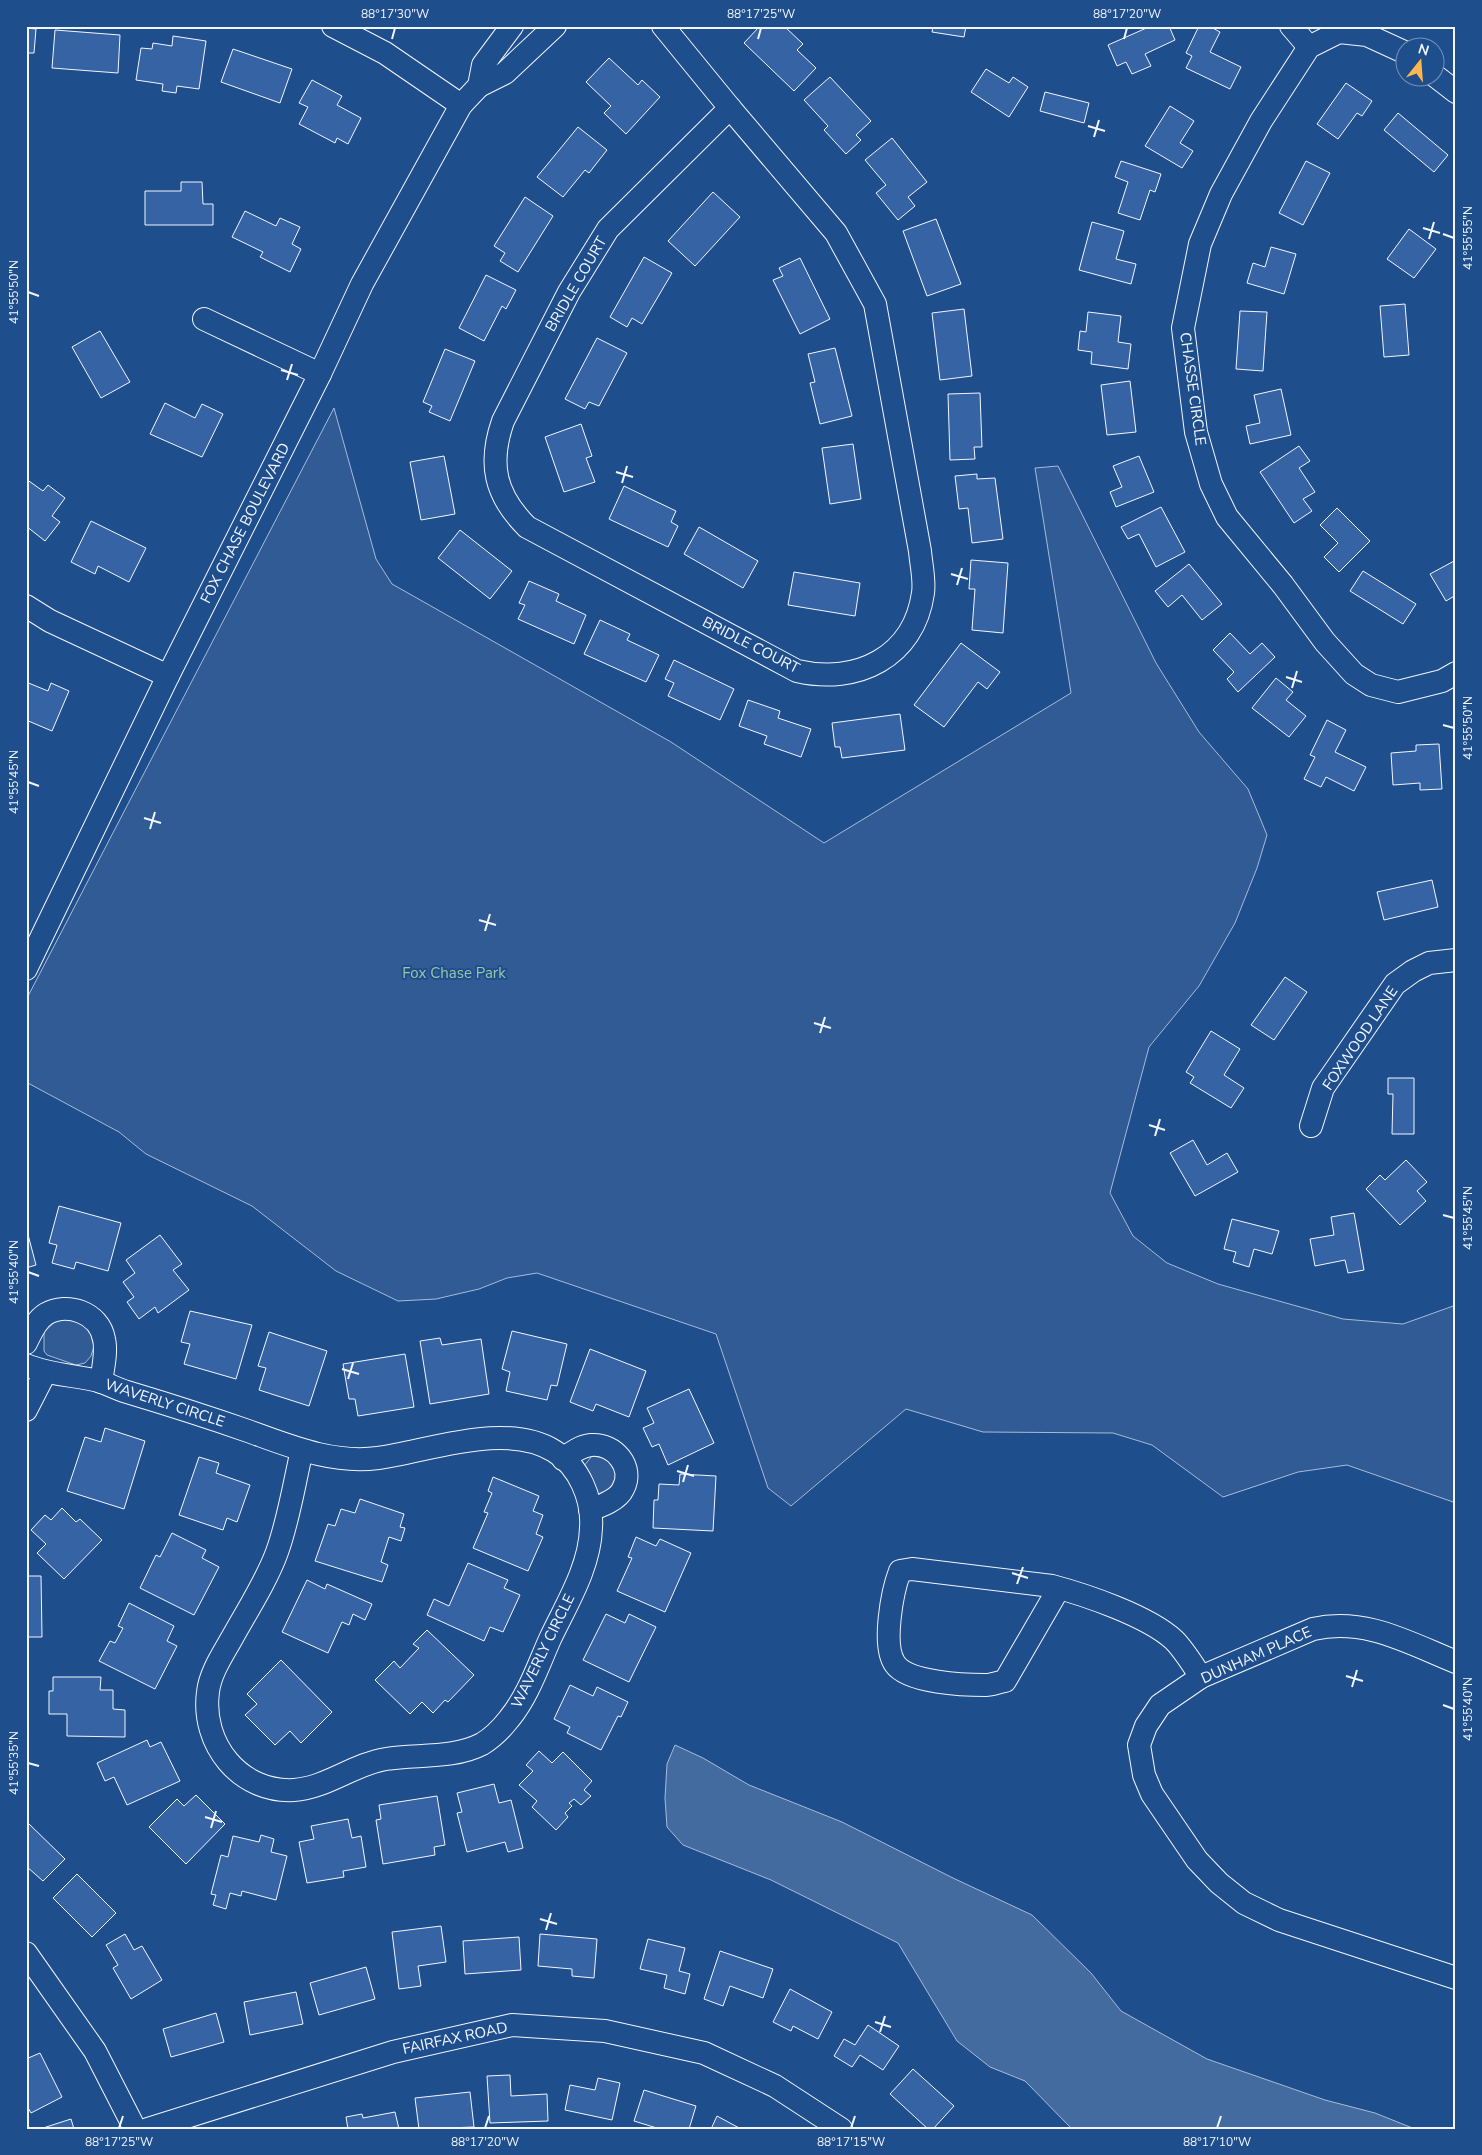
<svg xmlns="http://www.w3.org/2000/svg" width="1482" height="2155" font-family="'Nunito Sans',sans-serif">
<rect width="100%" height="100%" fill="#1f4e8c"/>
<g fill="#305b95" stroke="#a8bbd7">
<polygon points="334,408 376,559 392,584 671,742 824,843 1071,693 1035,468 1058,466 1156,663 1199,732 1248,789 1267,835 1257,868 1235,923 1199,986 1149,1047 1110,1193 1133,1236 1167,1263 1218,1284 1343,1319 1403,1324 1456,1305 1456,1503 1347,1465 1298,1472 1223,1497 1152,1445 1113,1433 983,1432 906,1409 791,1506 768,1488 716,1334 537,1273 507,1278 479,1289 436,1299 398,1301 336,1271 252,1206 146,1154 119,1132 26,1082 26,1000"/>
<polygon points="58,1319 78,1320 90,1331 94,1346 91,1356 85,1363 76,1365 47,1355 44,1351 44,1332"/>
<polygon points="592,1456 605,1458 615,1468 616,1476 610,1490 598,1495 583,1467"/>
</g>
<polygon fill="#446ba0" stroke="#a8bbd7" points="675,1745 703,1758 749,1785 842,1822 953,1878 1032,1915 1091,1973 1121,2011 1207,2059 1325,2100 1375,2113 1415,2129 1072,2129 1025,2081 990,2067 957,2041 898,1943 771,1880 683,1845 667,1827 665,1798 667,1764"/>
<g fill="#3563a3" stroke="#f2f6ff">
<polygon points="760,26 784,26 803,44 797,50 816,68 794,91 744,43"/>
<polygon points="933,26 966,26 964,37 932,32"/>
<polygon points="1151,26 1169,26 1175,40 1145,54 1151,66 1132,74 1126,62 1117,66 1108,45"/>
<polygon points="1199,26 1209,26 1220,32 1210,52 1241,67 1230,89 1186,68 1192,56 1186,53"/>
<polygon points="26,28 36,29 34,53 28,53 26,74"/>
<polygon points="55,30 120,35 118,73 52,68"/>
<polygon points="173,36 206,41 199,89 177,86 176,93 162,91 163,84 136,80 141,48 152,49 153,43 172,46"/>
<polygon points="233,49 292,69 280,103 221,82"/>
<polygon points="609,58 638,85 642,80 660,97 626,134 604,113 611,106 586,82"/>
<polygon points="986,69 1009,83 1013,77 1028,87 1009,117 971,92"/>
<polygon points="830,77 871,121 856,135 861,140 846,154 824,130 828,126 804,100"/>
<polygon points="312,80 342,96 337,105 361,118 348,144 337,138 335,143 299,124 308,107 299,103"/>
<polygon points="1346,83 1372,101 1362,116 1357,113 1338,139 1317,124"/>
<polygon points="1045,92 1089,103 1084,123 1040,111"/>
<polygon points="1170,106 1194,121 1180,143 1193,151 1182,168 1145,146"/>
<polygon points="1398,113 1448,155 1434,172 1384,130"/>
<polygon points="578,127 607,150 589,173 585,170 563,197 537,177"/>
<polygon points="892,138 927,182 908,197 915,206 898,220 876,193 886,185 865,160"/>
<polygon points="1121,161 1161,174 1155,192 1150,190 1140,220 1118,213 1128,182 1115,177"/>
<polygon points="1306,161 1330,173 1303,225 1279,213"/>
<polygon points="181,182 202,182 203,204 213,204 213,225 145,225 145,191 181,191"/>
<polygon points="713,192 740,217 695,266 668,241"/>
<polygon points="525,197 553,216 518,272 500,261 505,253 494,246"/>
<polygon points="245,211 276,226 280,218 300,227 292,244 301,249 290,272 260,257 263,252 232,237"/>
<polygon points="936,219 961,284 927,296 903,231"/>
<polygon points="1092,222 1124,231 1116,259 1136,264 1131,284 1079,270"/>
<polygon points="1409,229 1436,249 1414,278 1387,259"/>
<polygon points="1271,247 1296,254 1284,294 1247,283 1253,263 1265,267"/>
<polygon points="644,257 672,273 642,324 632,318 627,327 610,317"/>
<polygon points="800,258 830,319 800,334 773,280 783,276 779,268"/>
<polygon points="486,275 516,290 506,309 502,306 484,341 459,328"/>
<polygon points="1405,304 1409,355 1384,357 1380,306"/>
<polygon points="964,309 972,376 940,380 932,313"/>
<polygon points="1240,311 1267,312 1263,371 1236,369"/>
<polygon points="1088,312 1121,316 1118,342 1131,344 1128,369 1091,364 1092,352 1078,350 1080,331 1086,332"/>
<polygon points="100,331 130,382 101,398 72,347"/>
<polygon points="597,338 627,353 599,406 589,402 585,409 565,399"/>
<polygon points="835,348 852,416 820,424 810,383 815,382 808,354"/>
<polygon points="445,349 475,361 450,421 429,412 432,406 423,402"/>
<polygon points="1130,381 1136,432 1107,435 1101,385"/>
<polygon points="1281,389 1291,435 1250,444 1246,426 1260,423 1254,395"/>
<polygon points="980,393 982,447 974,447 975,459 950,460 948,394"/>
<polygon points="165,403 195,418 202,404 223,414 202,457 150,434"/>
<polygon points="581,424 592,456 586,458 595,482 564,492 545,437"/>
<polygon points="853,444 861,499 830,504 822,448"/>
<polygon points="1299,446 1310,461 1299,468 1315,492 1303,499 1312,511 1294,523 1260,472"/>
<polygon points="444,456 455,514 421,520 410,462"/>
<polygon points="1139,456 1154,492 1116,507 1110,492 1122,487 1113,466"/>
<polygon points="977,474 977,479 995,478 1003,539 972,543 968,508 959,509 955,476"/>
<polygon points="26,479 43,491 48,485 65,498 52,516 60,522 45,541 26,526"/>
<polygon points="624,486 676,511 671,522 678,526 668,547 609,519"/>
<polygon points="1161,507 1185,552 1156,567 1139,534 1128,539 1121,527"/>
<polygon points="1337,508 1370,541 1339,572 1324,557 1338,543 1320,525"/>
<polygon points="91,521 146,548 129,582 98,566 95,574 71,562"/>
<polygon points="699,527 758,561 743,588 684,554"/>
<polygon points="460,530 512,571 490,599 438,558"/>
<polygon points="971,560 1008,563 1003,633 972,630 975,589 969,589"/>
<polygon points="1456,560 1456,595 1446,601 1430,574"/>
<polygon points="1189,564 1222,604 1202,620 1182,595 1168,607 1155,591"/>
<polygon points="1363,571 1416,604 1403,624 1350,591"/>
<polygon points="794,572 860,583 855,616 788,605"/>
<polygon points="529,581 559,594 556,601 586,615 574,644 518,619 525,605 519,603"/>
<polygon points="600,620 630,634 627,640 659,655 646,682 584,654"/>
<polygon points="1230,633 1250,654 1262,643 1275,657 1238,692 1227,679 1234,672 1213,650"/>
<polygon points="961,643 1000,672 987,689 978,682 944,727 914,705"/>
<polygon points="674,660 734,689 720,720 668,696 674,683 665,679"/>
<polygon points="1276,678 1293,692 1286,700 1306,716 1289,737 1252,708"/>
<polygon points="26,682 48,691 51,683 69,691 52,731 26,720"/>
<polygon points="748,700 780,711 778,718 811,729 801,757 764,744 767,736 739,726"/>
<polygon points="900,714 905,750 842,758 840,747 835,747 832,723"/>
<polygon points="1327,720 1346,730 1335,752 1366,767 1354,791 1326,777 1321,787 1304,779 1315,757 1310,755"/>
<polygon points="1439,744 1442,789 1420,790 1420,783 1393,785 1391,753 1416,751 1416,745"/>
<polygon points="1432,880 1438,907 1384,920 1377,892"/>
<polygon points="1285,977 1307,992 1274,1040 1251,1025"/>
<polygon points="1211,1031 1240,1049 1224,1075 1244,1088 1231,1108 1190,1083 1194,1077 1186,1072"/>
<polygon points="1388,1078 1414,1078 1414,1134 1392,1134 1393,1094 1388,1094"/>
<polygon points="1193,1140 1207,1165 1227,1153 1238,1172 1195,1196 1170,1153"/>
<polygon points="1406,1160 1427,1182 1417,1191 1426,1201 1400,1225 1366,1189 1380,1175 1385,1180"/>
<polygon points="59,1206 121,1223 108,1271 76,1262 74,1269 52,1263 57,1245 49,1243"/>
<polygon points="1354,1213 1364,1270 1348,1273 1345,1260 1315,1266 1310,1239 1334,1235 1331,1217"/>
<polygon points="1232,1219 1279,1231 1272,1254 1254,1249 1249,1267 1233,1262 1236,1252 1224,1249"/>
<polygon points="26,1227 36,1265 26,1268"/>
<polygon points="160,1235 182,1264 173,1270 189,1290 158,1313 155,1307 139,1319 127,1302 134,1297 123,1282 135,1273 126,1260"/>
<polygon points="190,1311 252,1325 236,1379 184,1364 190,1344 181,1342"/>
<polygon points="512,1331 567,1344 557,1386 551,1385 547,1400 506,1391 510,1372 502,1369"/>
<polygon points="269,1332 327,1351 309,1406 259,1390 266,1368 258,1366"/>
<polygon points="440,1338 442,1345 481,1339 489,1394 430,1404 420,1341"/>
<polygon points="590,1349 646,1371 629,1417 596,1404 593,1411 570,1402"/>
<polygon points="405,1354 414,1407 358,1416 355,1399 349,1399 343,1364"/>
<polygon points="689,1389 714,1443 668,1465 659,1444 652,1447 643,1428 654,1423 647,1408"/>
<polygon points="105,1428 145,1441 124,1509 67,1491 85,1437 101,1442"/>
<polygon points="199,1457 219,1463 216,1473 250,1485 237,1522 227,1518 223,1530 179,1515"/>
<polygon points="680,1474 716,1476 713,1531 653,1528 654,1500 658,1500 659,1484 679,1485"/>
<polygon points="493,1477 539,1496 533,1511 543,1515 536,1534 543,1537 528,1571 473,1548 488,1513 484,1512 492,1493 488,1491"/>
<polygon points="360,1499 404,1514 400,1527 405,1528 401,1541 389,1537 381,1562 388,1565 382,1582 315,1561 328,1524 335,1526 341,1509 355,1513"/>
<polygon points="62,1508 76,1522 80,1519 102,1540 64,1579 37,1553 46,1544 31,1530 45,1515 51,1520"/>
<polygon points="172,1533 206,1550 202,1558 219,1567 194,1615 140,1588 156,1555 160,1557"/>
<polygon points="636,1537 656,1546 660,1539 691,1553 665,1612 617,1591 632,1558 628,1557"/>
<polygon points="468,1563 508,1580 504,1588 520,1595 503,1632 490,1627 484,1641 427,1615 434,1599 449,1606"/>
<polygon points="26,1576 41,1576 42,1637 26,1637"/>
<polygon points="307,1580 325,1589 327,1584 372,1604 365,1620 353,1614 349,1625 342,1622 328,1653 282,1632"/>
<polygon points="129,1603 174,1626 167,1641 177,1646 155,1689 99,1661 110,1641 115,1643 123,1628 118,1626"/>
<polygon points="606,1614 625,1623 629,1614 656,1627 629,1682 583,1660"/>
<polygon points="427,1630 474,1675 448,1702 445,1700 433,1713 422,1702 410,1714 375,1680 394,1661 400,1668 419,1648 413,1644"/>
<polygon points="281,1660 332,1712 301,1743 290,1731 275,1745 245,1715 257,1704 247,1694"/>
<polygon points="53,1677 101,1677 100,1690 113,1690 113,1709 125,1710 125,1737 67,1736 67,1714 49,1714 49,1691 53,1691"/>
<polygon points="570,1685 593,1696 597,1687 628,1702 621,1717 618,1716 601,1750 567,1733 570,1727 554,1719"/>
<polygon points="147,1740 150,1747 161,1742 180,1781 127,1805 114,1777 105,1781 97,1763"/>
<polygon points="539,1751 552,1763 563,1752 592,1781 584,1790 591,1796 581,1805 574,1799 569,1803 572,1806 565,1813 568,1817 556,1830 532,1807 537,1801 519,1785 533,1771 526,1765"/>
<polygon points="494,1784 499,1803 511,1800 523,1848 508,1852 505,1842 467,1852 457,1813 462,1812 457,1793"/>
<polygon points="196,1795 225,1824 186,1864 149,1827 177,1799 184,1806"/>
<polygon points="437,1796 445,1845 434,1847 435,1855 383,1864 376,1820 381,1819 379,1805"/>
<polygon points="348,1819 352,1838 361,1836 366,1867 343,1871 344,1877 307,1883 299,1842 314,1839 311,1826"/>
<polygon points="26,1821 65,1859 43,1881 26,1866"/>
<polygon points="261,1835 274,1839 271,1852 287,1856 276,1900 242,1891 241,1896 230,1893 226,1909 213,1905 216,1895 211,1894 221,1855 228,1857 233,1836 259,1842"/>
<polygon points="77,1874 116,1913 92,1937 53,1898"/>
<polygon points="441,1926 446,1962 418,1966 421,1986 399,1989 392,1932"/>
<polygon points="125,1934 134,1950 142,1946 162,1980 131,1999 113,1968 118,1965 106,1945"/>
<polygon points="540,1934 597,1939 594,1978 572,1976 572,1969 538,1966"/>
<polygon points="519,1937 521,1970 465,1974 463,1941"/>
<polygon points="648,1939 685,1948 679,1971 690,1974 685,1994 664,1988 667,1975 640,1969"/>
<polygon points="720,1951 773,1969 763,1998 730,1986 723,2006 704,1999"/>
<polygon points="366,1967 375,1999 319,2015 310,1983"/>
<polygon points="790,1989 832,2012 818,2039 793,2026 791,2031 773,2022"/>
<polygon points="296,1992 303,2024 250,2035 244,2002"/>
<polygon points="216,2013 224,2042 171,2057 163,2029"/>
<polygon points="868,2025 899,2046 883,2070 860,2055 852,2067 834,2056 844,2039 855,2045"/>
<polygon points="40,2053 62,2097 31,2113 26,2104 26,2059"/>
<polygon points="913,2069 954,2106 933,2129 928,2129 890,2094"/>
<polygon points="510,2075 511,2096 547,2094 548,2121 490,2123 487,2076"/>
<polygon points="598,2078 620,2083 612,2120 565,2110 570,2085 595,2090"/>
<polygon points="644,2090 696,2106 689,2129 660,2129 634,2121"/>
<polygon points="470,2092 474,2127 419,2129 415,2098"/>
<polygon points="395,2112 399,2129 348,2129 346,2117 362,2114 363,2118"/>
<polygon points="717,2116 741,2129 711,2129"/>
<polygon points="71,2119 74,2129 40,2129"/>
</g>
<g fill="none" stroke-linecap="round" stroke-linejoin="round">
<defs>
<g id="minor">
<polyline points="333,26 385,53 461,105"/>
<polyline points="663,26 730,108"/>
<polyline points="1291,26 1309,47"/>
<polyline points="1404,52 1367,35 1339,32 1309,47 1261,121 1221,194 1200,244 1183,328 1196,432 1211,484 1227,517 1283,585 1325,642 1354,674 1371,685 1398,692 1442,681 1456,673"/>
<polyline points="1434,75 1456,92"/>
<polyline points="479,86 483,65 512,26"/>
<path d="M730,108L836,233L875,304L920,551C921,564 925,580 923,593C914,657 857,685 797,671L527,527C495,495 488,464 503,421L569,292L608,229Z"/>
<polyline points="204,319 320,374"/>
<polyline points="26,606 50,621 168,676"/>
<polyline points="26,969 168,676 320,374 362,284 461,105 479,86 505,73 555,26"/>
<polyline points="1311,1126 1323,1088 1395,984 1413,971 1429,963 1456,960"/>
<path d="M26,1343C31,1333 36,1320 46,1314C67,1302 99,1312 104,1339C107,1352 103,1368 101,1382"/>
<path d="M26,1365C50,1375 74,1375 99,1381C108,1384 117,1389 127,1392C167,1404 208,1417 248,1431C290,1446 332,1464 378,1458C429,1451 506,1421 554,1451C579,1466 593,1499 591,1528C590,1567 566,1605 550,1639C538,1666 528,1696 509,1719C502,1728 492,1738 482,1744C453,1759 417,1754 386,1759C354,1764 326,1788 294,1790C240,1793 201,1744 208,1692C210,1673 223,1654 232,1638C247,1611 267,1580 277,1552C289,1519 294,1484 302,1450"/>
<polyline points="26,1410 45,1373"/>
<path d="M563,1459C571,1453 580,1446 591,1445C614,1443 635,1467 623,1489C618,1500 601,1506 590,1510"/>
<path d="M1059,1588L1005,1681C999,1682 992,1685 986,1685C965,1685 908,1683 895,1664C882,1646 892,1592 900,1571L912,1569L1052,1586C1086,1595 1148,1616 1174,1640C1184,1650 1193,1665 1201,1677"/>
<path d="M1456,1662C1409,1643 1365,1617 1313,1629L1201,1677L1160,1705L1146,1726L1139,1745L1144,1775L1152,1794L1197,1860L1219,1883L1244,1903L1279,1920L1456,1978"/>
<polyline points="26,1953 95,2051 135,2129"/>
<polyline points="148,2129 393,2052 512,2025 605,2031 704,2053 775,2086 841,2129"/>
</g>
</defs>
<use href="#minor" stroke="#f2f6ff" stroke-width="24"/>
<use href="#minor" stroke="#1f4e8c" stroke-width="22"/>
</g>
<path fill="none" stroke="#f2f6ff" stroke-width="2" d="M392,39L395,28M758,39L761,28M1124,39L1127,28M1088,126L1105,131M1094,137L1099,120M1423,228L1440,233M1443,234L1454,238M1429,239L1434,222M28,292L39,296M281,370L298,375M287,380L292,364M616,472L633,477M622,483L627,466M951,574L968,579M957,585L962,568M1286,677L1302,682M1292,688L1297,671M1443,725L1454,728M28,782L39,786M144,818L161,823M150,829L155,812M479,920L496,925M485,931L490,914M814,1023L831,1028M820,1033L825,1017M1149,1125L1165,1130M1155,1136L1160,1119M1443,1215L1454,1218M28,1272L39,1276M342,1369L359,1374M348,1379L353,1363M677,1471L694,1476M683,1482L688,1465M1012,1573L1028,1578M1017,1584L1023,1567M1346,1676L1363,1681M1352,1687L1357,1670M1443,1705L1454,1709M28,1763L39,1766M205,1817L222,1822M211,1828L216,1811M540,1919L557,1924M546,1930L551,1913M875,2022L891,2027M880,2032L885,2016M119,2128L123,2116M485,2128L489,2116M851,2128L855,2116M1217,2128L1221,2116"/>
<g text-anchor="middle" dominant-baseline="central" stroke-width="4" stroke-linejoin="round" paint-order="stroke">
<g font-size="15" fill="#f2f6ff" stroke="#1f4e8c">
<text transform="translate(576 284) rotate(-60)">BRIDLE COURT</text>
<text transform="translate(1193 389) rotate(82)">CHASSE CIRCLE</text>
<text transform="translate(245 523) rotate(-63)">FOX CHASE BOULEVARD</text>
<text transform="translate(751 645) rotate(27)">BRIDLE COURT</text>
<text transform="translate(1360 1038) rotate(-56)">FOXWOOD LANE</text>
<text transform="translate(165 1403) rotate(18)">WAVERLY CIRCLE</text>
<text transform="translate(543 1651) rotate(-64)">WAVERLY CIRCLE</text>
<text transform="translate(1256 1655) rotate(-24)">DUNHAM PLACE</text>
<text transform="translate(455 2038) rotate(-12)">FAIRFAX ROAD</text>
</g>
<g font-size="15" fill="#97c8a6" stroke="#1f4e8c">
<text x="454" y="973">Fox Chase Park</text>
</g>
</g>
<rect width="1482" height="2155" fill="none" stroke="#1f4e8c" stroke-width="55"/>
<g transform="translate(1420 62) rotate(17)"><circle r="24" fill="#1f4e8c" stroke="#7391ba"/>
<path d="M0-4L9 19L0 12L-9 19Z" fill="#ffb74d"/>
<text y="-8" font-size="14" font-weight="bold" text-anchor="middle" fill="#f2f6ff">N</text>
</g>
<rect x="28" y="28" width="1426" height="2100" fill="none" stroke="#f2f6ff" stroke-width="2"/>
<g font-size="12" text-anchor="middle" fill="#f2f6ff">
<text x="395" y="18">88°17'30"W</text>
<text x="761" y="18">88°17'25"W</text>
<text x="1127" y="18">88°17'20"W</text>
<text transform="translate(1468 238) rotate(-90)" y="4">41°55'55"N</text>
<text transform="translate(14 292) rotate(-90)" y="4">41°55'50"N</text>
<text transform="translate(1468 728) rotate(-90)" y="4">41°55'50"N</text>
<text transform="translate(14 782) rotate(-90)" y="4">41°55'45"N</text>
<text transform="translate(1468 1218) rotate(-90)" y="4">41°55'45"N</text>
<text transform="translate(14 1272) rotate(-90)" y="4">41°55'40"N</text>
<text transform="translate(1468 1709) rotate(-90)" y="4">41°55'40"N</text>
<text transform="translate(14 1763) rotate(-90)" y="4">41°55'35"N</text>
<text x="119" y="2146">88°17'25"W</text>
<text x="485" y="2146">88°17'20"W</text>
<text x="851" y="2146">88°17'15"W</text>
<text x="1217" y="2146">88°17'10"W</text>
</g>
</svg>
